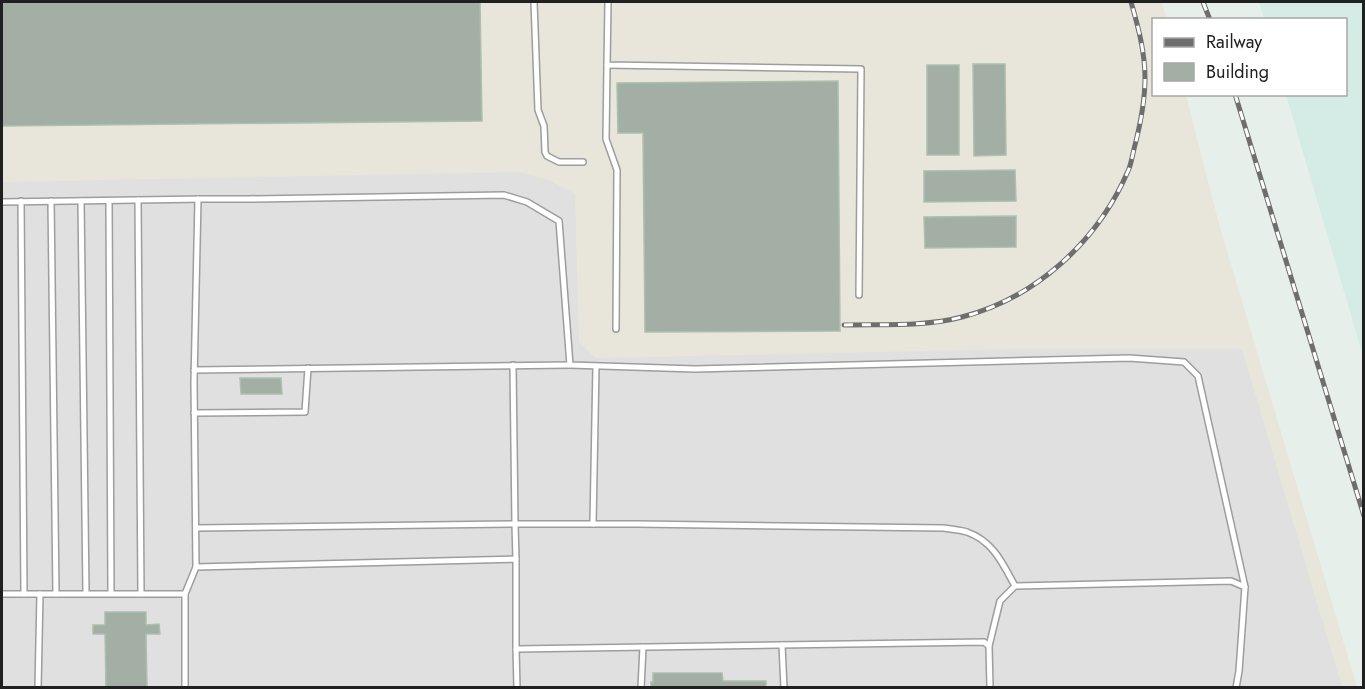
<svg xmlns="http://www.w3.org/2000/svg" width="1365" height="689" font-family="Jost,sans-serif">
<rect width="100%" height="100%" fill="#e7efea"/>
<polygon fill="#e8e6da" points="2,2 1162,2 1167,19 1154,20 1154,94 1186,95 1219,224 1357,687 2,687"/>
<polygon fill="#d5ece6" points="1259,2 1363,2 1363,356 1286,95 1346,94 1346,20 1264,19"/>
<polygon fill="#e0e0e0" points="518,172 549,180 575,194 579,342 596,358 1014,349 1242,349 1342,687 2,687 2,182"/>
<g fill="#a3aea5" stroke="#abc0ae" stroke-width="1.5">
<polygon points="2,2 480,2 482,121 2,126"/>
<polygon points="973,64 1005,64 1006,155 974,156"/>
<rect x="927" y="65" width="32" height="90"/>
<polygon points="838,81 840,331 645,332 643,133 618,133 617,83"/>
<polygon points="1015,170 1016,201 924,202 924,171"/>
<polygon points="1016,216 1016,247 925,248 924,217"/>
<polygon points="240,378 281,378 282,394 241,394"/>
<polygon points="105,612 146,612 146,625 159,624 160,634 146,634 147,688 106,688 105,634 93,634 93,625 105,625"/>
<polygon points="653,673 722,673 723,681 766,681 766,688 651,688 651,682 653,682"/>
</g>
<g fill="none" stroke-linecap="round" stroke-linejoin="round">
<defs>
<g id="service">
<polyline points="534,2 538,110 544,126 545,152 547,156 559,162 583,162"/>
<polyline points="608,2 607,65 861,69 859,295"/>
<polyline points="607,65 606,139 617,170 616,329"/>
<polyline points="138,200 141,594"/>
<polyline points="21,201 24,594"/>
<polyline points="51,201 56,594"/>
<polyline points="81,201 86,593"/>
<polyline points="109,201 111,593"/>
<polyline points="2,202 204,199 248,199 504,195 527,202 559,221 570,365 695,369 1129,358 1184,362 1198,376 1245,587"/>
<polyline points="194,370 570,365"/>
<polyline points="194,413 305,412 308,368"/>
<polyline points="593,524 596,366"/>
<polyline points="196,528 515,524 513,365"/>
<path d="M516,559L515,524H637L943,528C951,529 960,530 967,532C993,541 1003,564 1015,586"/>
<polyline points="196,567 194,382 198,199"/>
<polyline points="2,594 185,594 185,688"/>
<polyline points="185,594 196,567 516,559 516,649 984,642 989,646 990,688"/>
<polyline points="782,645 784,688"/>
<polyline points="989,646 1000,601 1015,586 1231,581 1245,587 1239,671 1236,688"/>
<polyline points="516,649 517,688"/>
<polyline points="38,688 40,594"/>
<polyline points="641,688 643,647"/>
</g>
</defs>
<use href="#service" stroke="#9d9d9d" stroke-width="8"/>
<use href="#service" stroke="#fff" stroke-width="5"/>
<defs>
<g id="rail">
<polyline points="1203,2 1210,20"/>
<polyline points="1235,94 1364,516"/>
<path d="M844,325C883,324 924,327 962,317C1036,298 1098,241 1128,171C1131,165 1132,157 1134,149C1140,126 1145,102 1145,78C1145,52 1138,26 1131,2"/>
</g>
</defs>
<use href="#rail" stroke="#6e6e6e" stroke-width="5"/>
<use href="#rail" stroke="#fff" stroke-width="3" stroke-dasharray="9" stroke-linecap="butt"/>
</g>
<rect width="1365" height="689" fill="none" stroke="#202020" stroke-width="6"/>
<rect x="1152" y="18" width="195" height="78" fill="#ffffff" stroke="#a6a6a6" stroke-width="1.5"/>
<rect x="1164" y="38" width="30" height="9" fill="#6e6e6e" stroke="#a6a6a6" stroke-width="1.5"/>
<text x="1206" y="48" font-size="18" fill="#202020">Railway</text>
<rect x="1164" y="63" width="30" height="18" fill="#a3aea5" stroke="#a6a6a6" stroke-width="1.5"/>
<text x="1206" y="78" font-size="18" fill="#202020">Building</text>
</svg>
